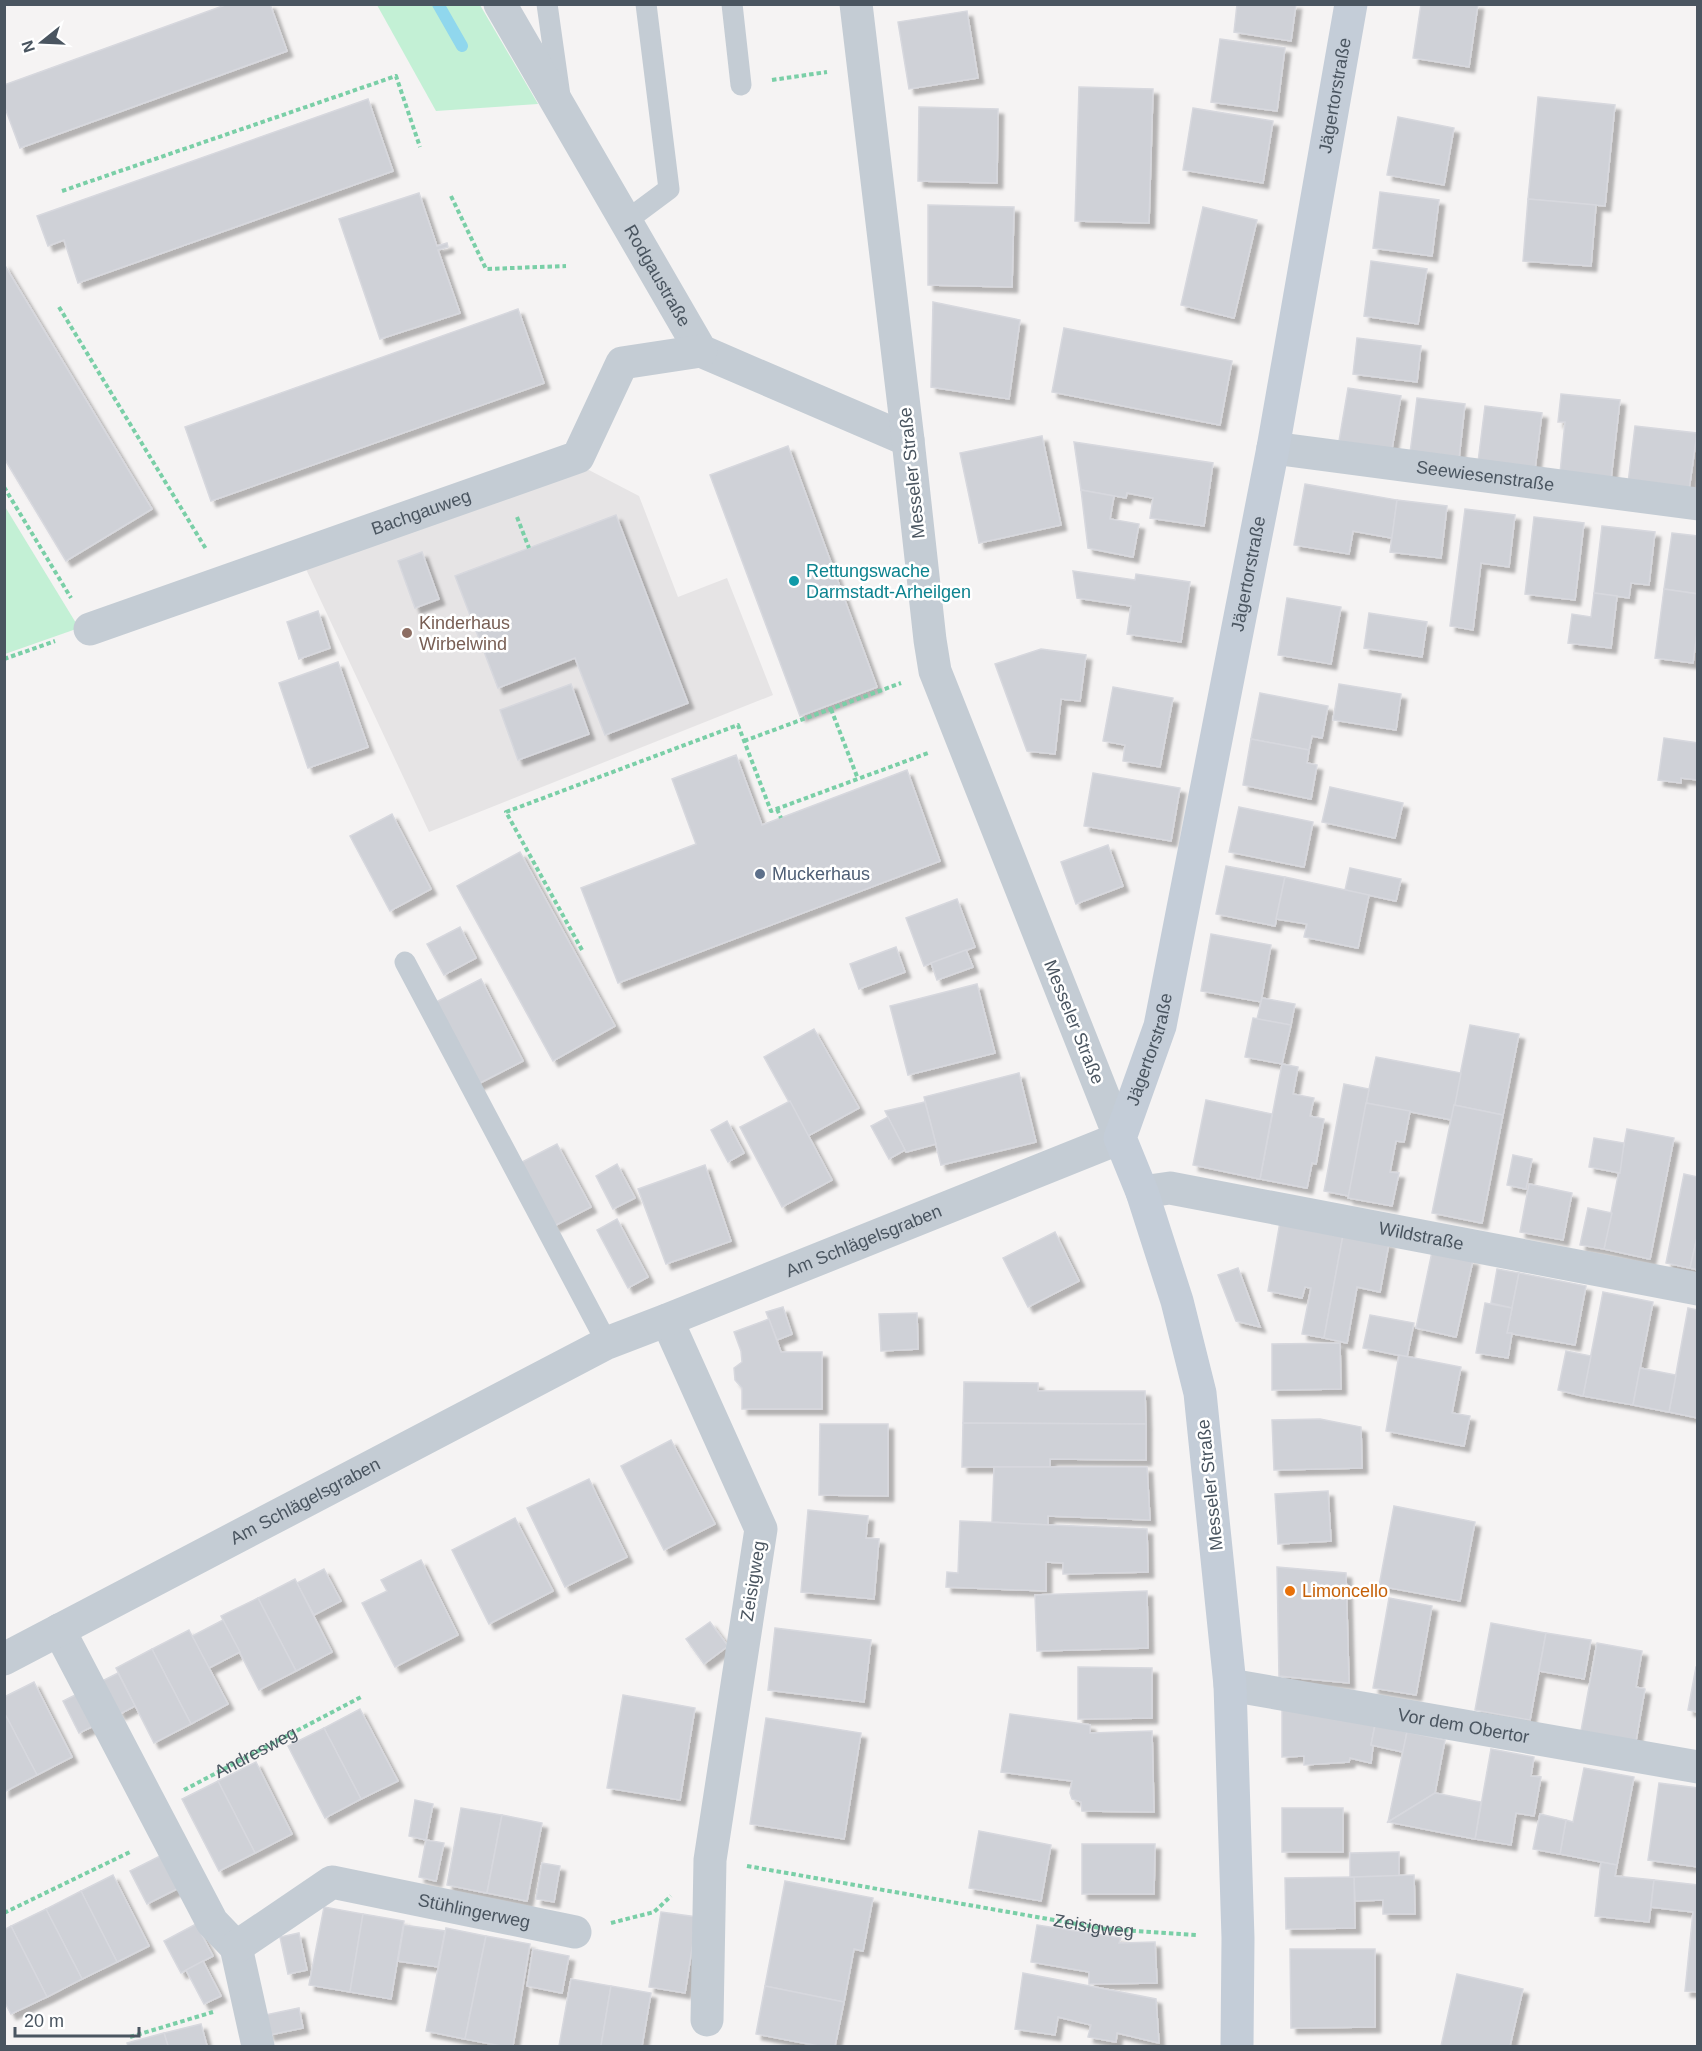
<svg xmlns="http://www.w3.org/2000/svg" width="1702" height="2051" font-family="Arial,sans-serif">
<defs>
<filter id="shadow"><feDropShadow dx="5.5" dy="5.5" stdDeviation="1.5" flood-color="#0004"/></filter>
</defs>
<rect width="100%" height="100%" fill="#f5f3f3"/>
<path fill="#e6e4e5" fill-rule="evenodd" d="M585,468L639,496L678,597L727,578L773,695L429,832L306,569ZM616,515L688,703L456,576ZM422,553L415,608L398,562ZM571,684L589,734L518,760L500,710Z"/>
<g fill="#c3f0d5">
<polygon points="377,5 480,5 538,104 436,111"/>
<polygon points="4,505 79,628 5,654 4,654"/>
</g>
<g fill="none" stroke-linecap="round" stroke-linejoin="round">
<polyline stroke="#90d7ed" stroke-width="12" points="438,4 462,46"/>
</g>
<g fill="#cfd1d7" stroke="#d7d8de" stroke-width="1.5" filter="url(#shadow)">
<polygon points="228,4 270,4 287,51 20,148 4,105 4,85"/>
<polygon points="1237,4 1296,4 1291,41 1234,32"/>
<polygon points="1421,4 1478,4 1469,67 1413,58"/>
<polygon points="967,11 978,78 909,89 898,22"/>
<polygon points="1220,39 1285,48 1277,111 1211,102"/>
<polygon points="1079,87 1153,89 1149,223 1075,221"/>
<polygon points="1538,97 1615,105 1605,206 1528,199"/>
<polygon points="368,99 393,171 78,283 64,240 48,246 37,216"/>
<polygon points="919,107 998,109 997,183 918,181"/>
<polygon points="1193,108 1273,121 1263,183 1183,170"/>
<polygon points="1398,117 1454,128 1444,185 1387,175"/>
<polygon points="1380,192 1439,200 1432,256 1373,248"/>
<polygon points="419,193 437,246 447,243 448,247 438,250 460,313 380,339 339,219"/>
<polygon points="1528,199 1596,205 1591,266 1523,261"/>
<polygon points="928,205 1014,207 1012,287 928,285"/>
<polygon points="1203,207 1257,220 1234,318 1181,305"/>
<polygon points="1371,261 1427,269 1418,324 1364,316"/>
<polygon points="4,264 152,509 66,561 4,458"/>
<polygon points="933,302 1020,320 1009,399 931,387"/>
<polygon points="518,309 544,383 211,501 185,427"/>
<polygon points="1064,328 1232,361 1220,425 1052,392"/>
<polygon points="1357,338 1421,346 1417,382 1353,374"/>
<polygon points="1348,388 1401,396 1392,449 1339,441"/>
<polygon points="1561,394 1620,400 1611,479 1560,473 1565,422 1558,422"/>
<polygon points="1417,398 1465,404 1459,459 1410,453"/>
<polygon points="1485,406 1542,413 1535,469 1478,462"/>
<polygon points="1635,426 1697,433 1689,490 1628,483"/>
<polygon points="1042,436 1061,525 979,543 960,453"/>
<polygon points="1074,442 1213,463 1204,526 1150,518 1153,498 1127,493 1126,498 1081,490"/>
<polygon points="788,446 877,687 800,716 710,475"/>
<polygon points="1305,484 1397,500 1392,538 1353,531 1349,554 1294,545"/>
<polygon points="1081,490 1114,496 1110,519 1139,524 1133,557 1088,548"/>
<polygon points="1397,500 1447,506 1441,558 1390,552"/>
<polygon points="1465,509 1515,515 1509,567 1481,563 1473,630 1450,626"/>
<polygon points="616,515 688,703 605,735 575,658 498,688 455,576"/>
<polygon points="1534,517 1584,523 1575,600 1525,594"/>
<polygon points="1602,526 1655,532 1649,585 1631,583 1629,598 1594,593"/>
<polygon points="1672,533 1698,536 1698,594 1664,589"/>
<polygon points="422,552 439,599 415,608 398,561"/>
<polygon points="1073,571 1135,580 1136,574 1190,582 1181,642 1127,634 1131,606 1077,598"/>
<polygon points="1664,589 1698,594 1698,625 1693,663 1655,658"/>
<polygon points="1594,593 1617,596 1611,648 1568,643 1572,614 1591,617"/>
<polygon points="1287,598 1341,607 1331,664 1278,655"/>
<polygon points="318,611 330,648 299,659 287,622"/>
<polygon points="1369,613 1427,622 1422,657 1364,648"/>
<polygon points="1041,649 1086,655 1080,701 1061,699 1055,754 1027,751 995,664"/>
<polygon points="338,662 368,747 308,768 279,683"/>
<polygon points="571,684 589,734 518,760 500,710"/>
<polygon points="1339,684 1401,694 1396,730 1333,720"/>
<polygon points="1113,687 1173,698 1160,767 1123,761 1125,745 1103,741"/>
<polygon points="1260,693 1328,706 1322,738 1312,736 1309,750 1251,739"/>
<polygon points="1664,738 1698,743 1698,780 1681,778 1681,783 1658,780"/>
<polygon points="1251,739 1309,750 1307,763 1317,765 1311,799 1243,785"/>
<polygon points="736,755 762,825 907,770 940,861 618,983 581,888 696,844 672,779"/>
<polygon points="1093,773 1180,788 1171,841 1084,826"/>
<polygon points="1330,787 1403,803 1395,838 1322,822"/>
<polygon points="1239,807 1313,822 1304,867 1229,852"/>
<polygon points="392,814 431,889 390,911 350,836"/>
<polygon points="1108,845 1123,886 1076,904 1061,862"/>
<polygon points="520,852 615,1026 553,1061 457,886"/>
<polygon points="1226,866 1285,877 1275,926 1216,914"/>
<polygon points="1350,868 1401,879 1396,901 1345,890"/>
<polygon points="1285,877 1369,895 1358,948 1304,937 1307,924 1276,919"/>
<polygon points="957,899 975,947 924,966 906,918"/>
<polygon points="460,927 476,958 444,975 427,944"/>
<polygon points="1211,934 1271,945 1261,1002 1201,991"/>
<polygon points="896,947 905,972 859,989 850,964"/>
<polygon points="966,950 973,967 937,980 931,963"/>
<polygon points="481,979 523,1061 476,1085 434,1003"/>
<polygon points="977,984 995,1053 908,1075 890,1006"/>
<polygon points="1262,998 1295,1004 1291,1025 1257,1019"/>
<polygon points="1253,1018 1291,1025 1282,1064 1245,1057"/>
<polygon points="1470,1025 1519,1034 1503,1115 1454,1105"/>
<polygon points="814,1029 859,1108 808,1136 764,1057"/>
<polygon points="1376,1057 1461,1073 1452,1120 1366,1103"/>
<polygon points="1282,1064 1298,1067 1293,1094 1314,1098 1310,1116 1324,1119 1316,1164 1312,1163 1307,1188 1260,1179"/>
<polygon points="1019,1073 1036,1142 941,1165 924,1097"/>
<polygon points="1344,1084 1369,1089 1349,1196 1324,1191"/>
<polygon points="1206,1100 1272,1114 1260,1179 1193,1165"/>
<polygon points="790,1101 832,1180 782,1207 740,1127"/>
<polygon points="925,1102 936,1144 906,1152 885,1111"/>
<polygon points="1366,1103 1410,1111 1404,1142 1396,1141 1390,1172 1399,1173 1392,1206 1348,1198"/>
<polygon points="1454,1105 1503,1115 1482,1223 1432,1213"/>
<polygon points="888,1117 905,1150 889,1159 871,1126"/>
<polygon points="727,1121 744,1153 728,1162 711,1130"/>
<polygon points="1627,1129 1674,1138 1650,1259 1604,1249"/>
<polygon points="1594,1138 1624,1143 1620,1173 1589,1167"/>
<polygon points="557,1144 591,1207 554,1226 520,1163"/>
<polygon points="1513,1155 1532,1159 1526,1189 1507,1185"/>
<polygon points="617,1164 635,1198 613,1209 596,1176"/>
<polygon points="705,1165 731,1241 666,1264 638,1189"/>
<polygon points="1684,1174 1698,1177 1698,1233 1690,1268 1666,1263"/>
<polygon points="1529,1184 1572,1193 1563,1240 1520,1232"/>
<polygon points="1588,1208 1612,1213 1604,1249 1580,1245"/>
<polygon points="617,1219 648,1277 628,1288 597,1230"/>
<polygon points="1280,1222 1343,1235 1324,1338 1302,1334 1311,1288 1305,1287 1302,1298 1268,1291"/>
<polygon points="1055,1232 1079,1281 1028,1307 1003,1258"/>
<polygon points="1698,1233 1698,1270 1690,1268"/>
<polygon points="1343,1235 1389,1243 1380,1292 1357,1287 1347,1343 1324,1338"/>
<polygon points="1432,1252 1473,1260 1456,1337 1416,1328"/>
<polygon points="1238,1268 1260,1327 1236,1321 1218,1275"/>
<polygon points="1497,1269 1519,1273 1512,1308 1491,1303"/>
<polygon points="1519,1273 1586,1286 1575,1345 1507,1333"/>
<polygon points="1603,1292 1653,1302 1633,1405 1583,1396"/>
<polygon points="1485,1303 1512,1308 1507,1333 1512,1333 1508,1358 1476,1353"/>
<polygon points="783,1307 792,1334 777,1340 766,1312"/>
<polygon points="1688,1308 1698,1310 1698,1418 1669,1412"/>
<polygon points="917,1313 918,1349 881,1351 879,1314"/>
<polygon points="1370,1315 1414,1323 1407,1357 1363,1348"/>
<polygon points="769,1319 781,1352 822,1352 822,1409 742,1409 742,1388 735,1380 734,1368 742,1362 741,1351 734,1332"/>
<polygon points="1340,1343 1341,1389 1272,1390 1272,1344"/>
<polygon points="1566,1351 1591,1356 1583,1396 1558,1390"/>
<polygon points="1399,1355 1461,1367 1452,1413 1470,1416 1464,1446 1386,1431"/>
<polygon points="1640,1368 1676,1375 1669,1412 1633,1405"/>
<polygon points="964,1382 1038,1383 1038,1391 1145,1391 1146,1424 963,1423"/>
<polygon points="1320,1419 1361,1427 1362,1468 1274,1470 1272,1420"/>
<polygon points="963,1423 1146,1424 1146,1460 1050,1459 1050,1467 962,1467"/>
<polygon points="820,1424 888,1424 888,1496 819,1495"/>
<polygon points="671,1440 715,1524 664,1550 621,1466"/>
<polygon points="994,1467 1147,1467 1150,1520 1048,1516 1048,1525 992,1522"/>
<polygon points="589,1479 627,1557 565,1587 527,1508"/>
<polygon points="1328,1491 1331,1541 1278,1544 1275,1494"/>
<polygon points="1394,1506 1475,1522 1460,1601 1379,1586"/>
<polygon points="808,1510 868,1516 866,1538 879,1539 874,1599 801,1592"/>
<polygon points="515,1518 553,1591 489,1624 452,1550"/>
<polygon points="960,1521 1147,1529 1148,1572 1063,1574 1063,1563 1046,1562 1046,1591 946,1587 947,1572 958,1573"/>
<polygon points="421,1560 458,1635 395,1667 362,1603 387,1591 381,1580"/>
<polygon points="1277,1567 1346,1573 1349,1683 1279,1676"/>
<polygon points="324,1569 341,1601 314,1615 297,1583"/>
<polygon points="295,1579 332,1652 296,1671 258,1598"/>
<polygon points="1147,1591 1148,1648 1037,1651 1035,1595"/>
<polygon points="258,1598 296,1671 259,1690 221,1616"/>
<polygon points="1389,1598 1432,1606 1416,1695 1373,1688"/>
<polygon points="223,1620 240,1652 209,1668 192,1636"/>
<polygon points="710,1622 728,1646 704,1664 686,1639"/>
<polygon points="1491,1623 1546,1633 1530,1720 1475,1710"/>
<polygon points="775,1628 871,1640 864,1702 768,1690"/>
<polygon points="189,1630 228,1704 191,1724 152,1649"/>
<polygon points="1546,1633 1591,1640 1584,1679 1539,1671"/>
<polygon points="1597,1643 1642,1651 1636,1687 1645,1689 1636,1741 1581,1731"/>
<polygon points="152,1649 191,1724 154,1743 116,1668"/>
<polygon points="1078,1667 1152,1668 1152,1718 1078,1719"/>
<polygon points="1696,1667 1698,1667 1698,1712 1688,1710"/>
<polygon points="118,1673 135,1706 120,1714 102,1681"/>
<polygon points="34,1682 72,1757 37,1775 4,1712 4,1697"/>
<polygon points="79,1693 96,1725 79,1733 63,1701"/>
<polygon points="623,1695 695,1708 680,1800 607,1788"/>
<polygon points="1282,1706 1375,1725 1371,1745 1373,1746 1371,1763 1350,1758 1349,1762 1304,1765 1304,1756 1282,1757"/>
<polygon points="360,1709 398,1781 361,1799 324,1728"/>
<polygon points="4,1712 37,1775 4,1792"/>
<polygon points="1010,1714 1090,1725 1090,1733 1152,1731 1154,1812 1082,1811 1081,1802 1072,1799 1070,1793 1072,1781 1001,1772"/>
<polygon points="766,1718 861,1733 844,1839 750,1824"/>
<polygon points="1375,1725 1407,1732 1403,1752 1371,1745"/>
<polygon points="324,1728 361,1799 325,1818 288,1746"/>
<polygon points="1407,1732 1445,1740 1435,1793 1388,1822"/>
<polygon points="1491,1749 1534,1757 1531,1776 1541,1777 1534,1816 1516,1813 1511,1845 1475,1839"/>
<polygon points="256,1762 292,1834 255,1853 218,1781"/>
<polygon points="1584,1768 1634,1777 1617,1865 1560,1854 1566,1820 1573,1822"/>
<polygon points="218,1781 255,1853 219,1871 182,1799"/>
<polygon points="1659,1783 1698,1788 1698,1867 1648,1860"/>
<polygon points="1435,1793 1481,1802 1475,1839 1388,1822"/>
<polygon points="415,1800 433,1804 426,1840 409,1836"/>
<polygon points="461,1808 502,1815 487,1893 447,1885"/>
<rect x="1282" y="1808" width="61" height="44"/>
<polygon points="1540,1814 1566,1820 1560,1854 1533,1849"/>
<polygon points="502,1815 542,1823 527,1901 487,1893"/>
<polygon points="979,1831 1051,1845 1041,1901 969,1888"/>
<polygon points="426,1840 444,1843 436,1881 419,1877"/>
<polygon points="1082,1844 1155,1844 1154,1894 1082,1894"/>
<polygon points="1399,1852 1399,1876 1350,1877 1350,1853"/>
<polygon points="162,1855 179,1888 147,1904 130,1871"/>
<polygon points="1601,1862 1617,1865 1615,1876 1654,1880 1649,1922 1595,1916"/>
<polygon points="542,1863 560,1866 554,1902 536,1899"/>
<polygon points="113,1875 149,1946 117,1962 81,1891"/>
<polygon points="1414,1875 1415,1914 1383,1914 1383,1900 1355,1901 1354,1877"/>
<polygon points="1354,1877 1355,1928 1286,1929 1285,1878"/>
<polygon points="1654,1880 1698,1885 1698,1992 1685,1991 1693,1912 1651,1907"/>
<polygon points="785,1881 873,1898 863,1951 854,1949 844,2002 765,1986"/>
<polygon points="81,1891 117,1962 82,1979 46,1909"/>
<polygon points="324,1907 363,1914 350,1992 309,1985"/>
<polygon points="46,1909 82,1979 47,1997 11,1926"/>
<polygon points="661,1912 697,1917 685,1993 649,1987"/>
<polygon points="363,1914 404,1921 391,1999 350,1992"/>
<polygon points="196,1924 213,1956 181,1973 164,1941"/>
<polygon points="404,1925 445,1931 438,1967 398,1961"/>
<polygon points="1037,1925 1121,1938 1119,1943 1155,1942 1157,1983 1089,1984 1089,1972 1031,1962"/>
<polygon points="11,1926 47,1997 11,2014 4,2001 4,1930"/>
<polygon points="446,1928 486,1936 465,2039 426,2031"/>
<polygon points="299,1933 307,1970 288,1974 280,1937"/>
<polygon points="486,1936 530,1944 513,2046 501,2046 465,2039"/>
<polygon points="533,1949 569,1956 562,1993 527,1986"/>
<polygon points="1290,1949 1375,1949 1375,2027 1291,2028"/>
<polygon points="203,1961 221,1996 204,2004 186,1970"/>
<polygon points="1023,1973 1156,1999 1159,2043 1117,2033 1116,2042 1088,2037 1091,2025 1058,2017 1055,2035 1015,2029"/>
<polygon points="1457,1974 1523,1989 1510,2046 1441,2046"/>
<polygon points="571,1979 611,1986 601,2046 559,2046"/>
<polygon points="611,1986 651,1993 642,2046 601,2046"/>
<polygon points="765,1986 844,2002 835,2046 819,2046 756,2034"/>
<polygon points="299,2008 303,2028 269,2035 265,2015"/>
<polygon points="201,2024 207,2046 168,2046 164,2033"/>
<polygon points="164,2033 168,2046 128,2046 127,2043"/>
</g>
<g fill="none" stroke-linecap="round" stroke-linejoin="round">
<g stroke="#7acfa7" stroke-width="4" stroke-dasharray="4.5 3" stroke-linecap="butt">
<polyline points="772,80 827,72"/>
<polyline points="62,191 396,76 420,147"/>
<polyline points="451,196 486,269 566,266"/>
<polyline points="59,307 206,549"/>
<polyline points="4,487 71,598"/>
<polyline points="517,517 529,548"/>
<polyline points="4,659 55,641"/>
<polyline points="831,709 858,779"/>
<polyline points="744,741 901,683"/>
<polyline points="777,809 781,818"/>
<polyline points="582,950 506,812 738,725 771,811 928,753"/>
<path id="s1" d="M184,1790L361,1697"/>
<path id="s2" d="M747,1866L1105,1929L1197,1935"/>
<polyline points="4,1913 132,1851"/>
<polyline points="611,1923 654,1912 671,1896"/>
<polyline points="130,2037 213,2012"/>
</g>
<g stroke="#c4ccd4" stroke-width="21">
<polyline points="547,4 560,96"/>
<polyline points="732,4 741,85"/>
<polyline points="626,221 669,189 646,4"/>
<polyline points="405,962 607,1343"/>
</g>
<g stroke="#c4ccd4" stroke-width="33">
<path id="s3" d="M500,4L701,351L908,440"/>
<path id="s4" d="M1273,448L1698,504"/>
<path id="s5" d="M90,629L578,457L622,363L701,351"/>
<path id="s6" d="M1142,1192L1170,1188L1698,1289"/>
<polyline points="667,1320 761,1529 710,1860 707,2020"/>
<polyline points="59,1630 212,1922 236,1947 258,2046"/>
<path id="s7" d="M4,1659L607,1343L667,1320L1120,1138L935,671L930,640L908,440L856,4"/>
<path id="s8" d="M1230,1685L1698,1767"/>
<path id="s9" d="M236,1947L332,1882L575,1932"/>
</g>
<path stroke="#c4cdd8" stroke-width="33" id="s10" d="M1237,2046L1238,1938L1230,1685L1200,1393L1177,1301L1142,1192L1120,1138L1160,1026L1273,448L1351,4"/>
</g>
<circle fill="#0f9aa8" stroke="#fff" stroke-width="2" cx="794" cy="581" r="6"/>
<circle fill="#8d6e63" stroke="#fff" stroke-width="2" cx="407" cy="633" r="6"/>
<circle fill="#5c6f8a" stroke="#fff" stroke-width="2" cx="760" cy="874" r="6"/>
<circle fill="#e8710a" stroke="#fff" stroke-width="2" cx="1290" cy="1591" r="6"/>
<g text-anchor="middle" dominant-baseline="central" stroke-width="5" stroke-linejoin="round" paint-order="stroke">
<g font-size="18" fill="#4a5560" stroke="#fff">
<text stroke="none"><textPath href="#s10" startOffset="1988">Jägertorstraße</textPath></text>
<text stroke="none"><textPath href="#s3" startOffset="314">Rodgaustraße</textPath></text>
<text transform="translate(912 473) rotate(-96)">Messeler Straße</text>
<text stroke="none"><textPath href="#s4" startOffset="214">Seewiesenstraße</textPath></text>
<text stroke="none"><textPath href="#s5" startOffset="351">Bachgauweg</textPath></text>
<text stroke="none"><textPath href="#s10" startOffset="1502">Jägertorstraße</textPath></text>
<text transform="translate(1074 1022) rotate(68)">Messeler Straße</text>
<text stroke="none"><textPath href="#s10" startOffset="1016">Jägertorstraße</textPath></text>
<text stroke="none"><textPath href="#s6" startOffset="284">Wildstraße</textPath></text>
<text stroke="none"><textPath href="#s7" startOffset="957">Am Schlägelsgraben</textPath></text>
<text transform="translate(1210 1485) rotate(-96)">Messeler Straße</text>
<text stroke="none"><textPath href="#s7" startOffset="340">Am Schlägelsgraben</textPath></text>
<text transform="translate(753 1581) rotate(-81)">Zeisigweg</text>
<text stroke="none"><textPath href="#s8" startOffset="237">Vor dem Obertor</textPath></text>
<text stroke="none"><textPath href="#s1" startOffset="81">Andresweg</textPath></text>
<text stroke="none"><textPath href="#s9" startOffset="261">Stühlingerweg</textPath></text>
<text stroke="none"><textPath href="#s2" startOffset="352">Zeisigweg</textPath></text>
</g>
<g font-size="18" fill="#0d838f" stroke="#fff" text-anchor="start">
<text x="806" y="571">Rettungswache<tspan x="806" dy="21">Darmstadt-Arheilgen</tspan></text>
</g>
<g font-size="18" fill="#785e54" stroke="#fff" text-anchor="start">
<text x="419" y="623">Kinderhaus<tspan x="419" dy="21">Wirbelwind</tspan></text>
</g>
<g font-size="18" fill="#4e5e75" stroke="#fff" text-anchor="start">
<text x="772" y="874">Muckerhaus</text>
</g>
<g font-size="18" fill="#c56008" stroke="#fff" text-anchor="start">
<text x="1302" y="1591">Limoncello</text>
</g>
</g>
<rect width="1702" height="2051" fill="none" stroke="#4a5560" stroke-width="12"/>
<g transform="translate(42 42) rotate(252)" stroke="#ffffff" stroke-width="4.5" paint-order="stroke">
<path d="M0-4.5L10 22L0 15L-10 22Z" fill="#4a5560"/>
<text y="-9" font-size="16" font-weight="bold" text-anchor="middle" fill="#4a5560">N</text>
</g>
<path d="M15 2027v9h124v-9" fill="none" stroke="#4a5560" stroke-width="3"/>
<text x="24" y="2027" font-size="18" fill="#4a5560" stroke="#ffffff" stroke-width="4.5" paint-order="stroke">20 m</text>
</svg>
